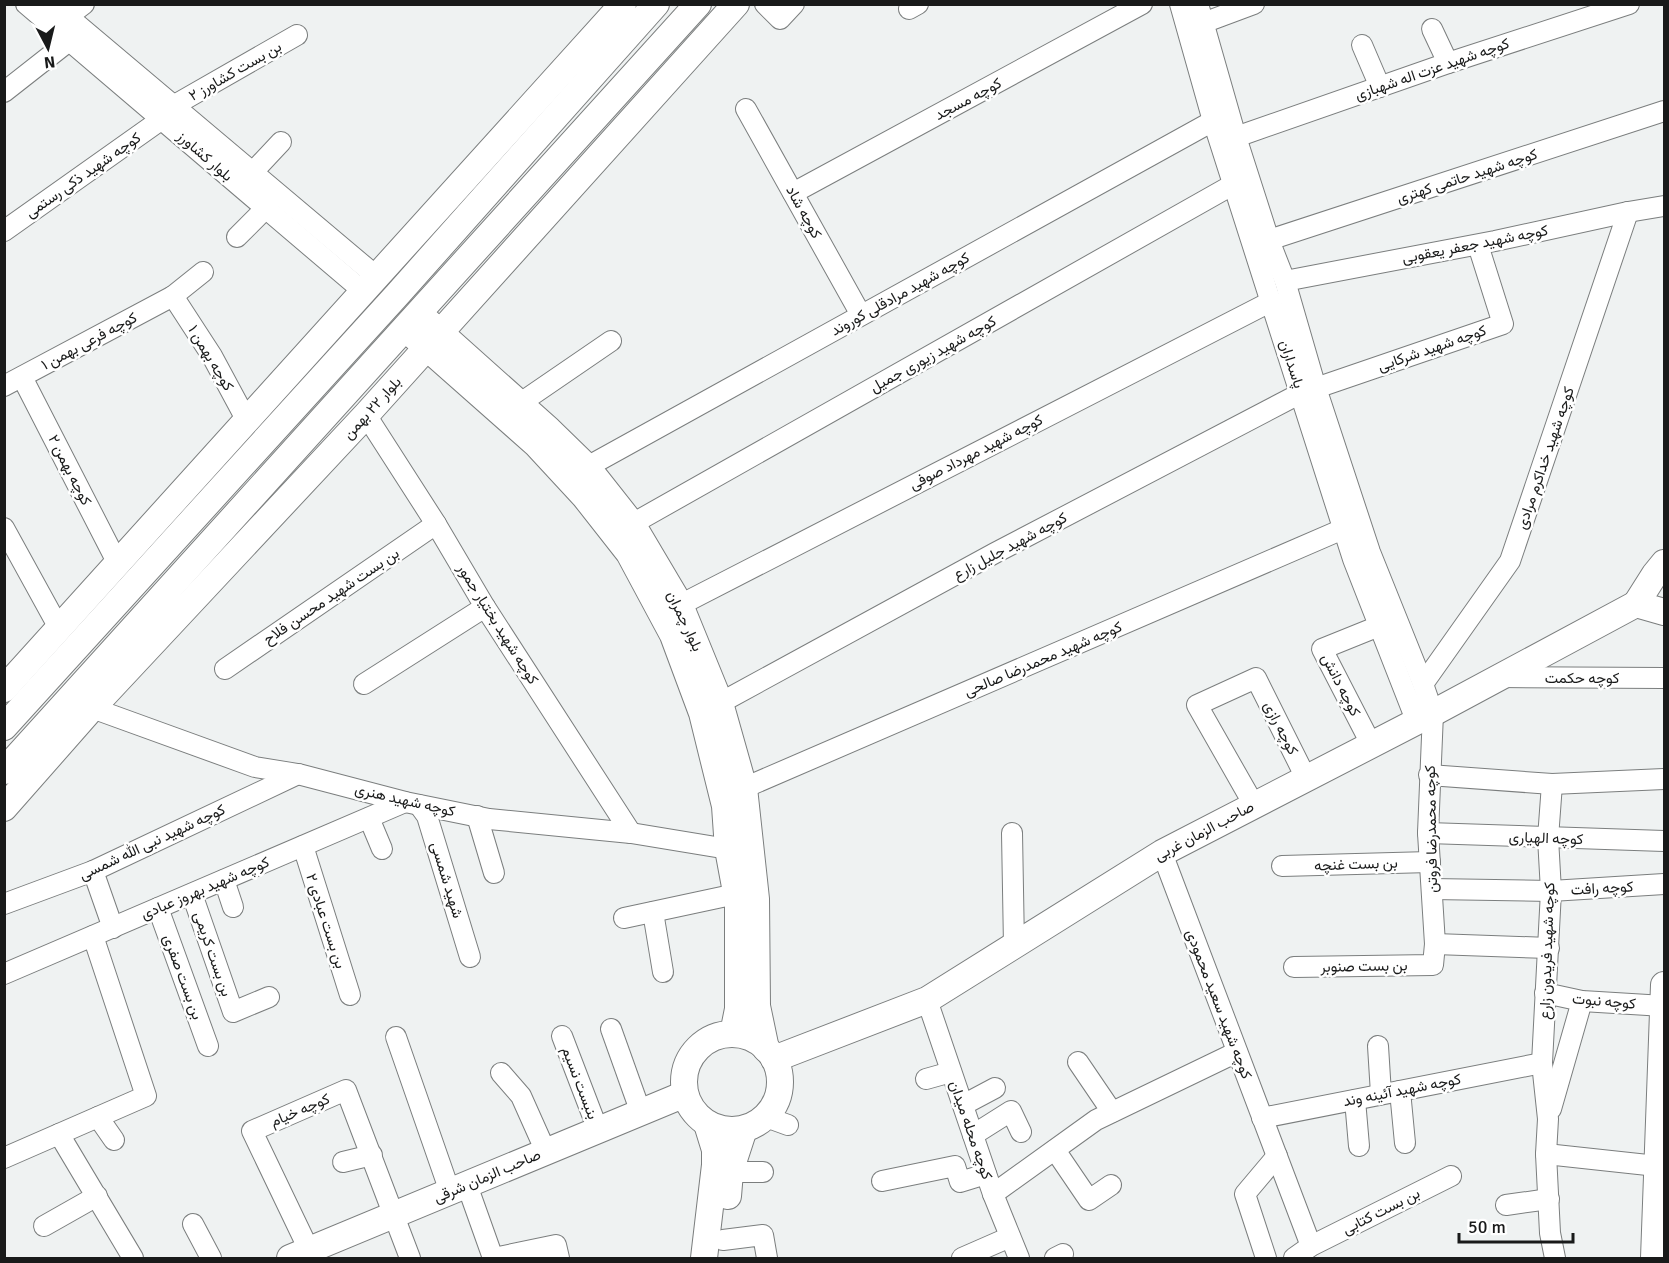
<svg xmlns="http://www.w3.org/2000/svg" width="1669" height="1263" font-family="Signika,Vazirmatn,sans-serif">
<rect width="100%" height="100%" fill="#eff2f2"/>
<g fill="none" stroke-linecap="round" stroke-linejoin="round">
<defs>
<g id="minor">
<polyline points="26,4 364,292"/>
<polyline points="53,4 377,277"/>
<polyline points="765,4 780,19 794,4"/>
<polyline points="1180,4 1213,121 1353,559 1416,720"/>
<polyline points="1198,4 1236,137 1269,240 1285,281 1316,388 1370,552 1423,684 1433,713 1428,833 1435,944 1433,965 1294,967"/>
<polyline points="909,9 918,4"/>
<polyline points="67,17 84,4"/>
<polyline points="1203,23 1254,4"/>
<polyline points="1432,29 1448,63"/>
<polyline points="1362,45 1380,87"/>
<polyline points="4,92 69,41"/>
<polyline points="746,109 861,315"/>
<polyline points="1236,137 1448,63 1629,4"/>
<polyline points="252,173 281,142"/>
<polyline points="793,193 1142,4"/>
<polyline points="4,231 162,119 173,106 297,35"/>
<polyline points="237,237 266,208"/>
<polyline points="1269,240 1664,111"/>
<polyline points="1285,281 1495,241 1628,212 1664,206"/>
<polyline points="173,296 212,356 247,421"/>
<polyline points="22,377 118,564"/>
<polyline points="4,386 173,296 203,272"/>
<polyline points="1316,388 1503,324 1478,245"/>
<polyline points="519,404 611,341"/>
<polyline points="366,415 436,524 485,607 631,833"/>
<polyline points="587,467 1213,121"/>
<polyline points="632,524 1234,184"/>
<polyline points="4,528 59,628"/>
<polyline points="680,605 1272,301"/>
<polyline points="225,669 436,524"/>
<polyline points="1500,677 1664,678"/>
<polyline points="364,684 485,607"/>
<polyline points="1423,684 1510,561 1628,212"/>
<polyline points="720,703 995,553 1301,393"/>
<polyline points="92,708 255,767 298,774 405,802 489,819 631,833 728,849"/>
<polyline points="1371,744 1322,649 1379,626"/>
<polyline points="1429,775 1552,784 1664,779"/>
<polyline points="1552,784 1548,838 1551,891 1542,1063 1548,1119 1546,1154 1550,1233 1555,1258"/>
<polyline points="744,788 1343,529"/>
<polyline points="419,805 427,816 470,957"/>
<polyline points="1254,805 1197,705 1256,678 1306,778"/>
<polyline points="477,816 494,873"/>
<polyline points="369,818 382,849"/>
<polyline points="1012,833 1014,946"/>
<polyline points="1428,833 1664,841"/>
<polyline points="303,846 350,995"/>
<polyline points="1162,853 1311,1246"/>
<polyline points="1282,866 1430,862"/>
<polyline points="93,871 113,928"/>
<polyline points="224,880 233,907"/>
<polyline points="1432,889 1551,891 1664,884"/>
<polyline points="192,894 233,1012 269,997"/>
<polyline points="4,904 93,871 298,774"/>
<polyline points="158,908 208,1046"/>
<polyline points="653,912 663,972"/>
<polyline points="624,918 736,894"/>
<polyline points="1435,944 1549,948"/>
<polyline points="4,974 405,802"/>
<polyline points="1545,993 1582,1001 1664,1006"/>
<polyline points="927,1000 993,1194 1019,1258"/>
<polyline points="611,1029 641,1113"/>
<polyline points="562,1036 598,1130"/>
<polyline points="396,1037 450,1192"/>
<polyline points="1378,1046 1381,1094"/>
<polyline points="1078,1062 1112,1112"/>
<polyline points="501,1073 521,1096 546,1152"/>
<polyline points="926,1079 951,1072"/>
<polyline points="1400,1091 1405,1143"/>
<polyline points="1355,1100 1359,1146"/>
<polyline points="963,1105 995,1088"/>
<polyline points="1551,1109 1582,1001"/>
<polyline points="98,1117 114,1140"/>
<polyline points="766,1117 788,1125"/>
<polyline points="1262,1118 1542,1063"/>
<polyline points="59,1134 133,1258"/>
<polyline points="973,1135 1011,1111 1021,1132"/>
<polyline points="1055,1150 1089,1200 1111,1185"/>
<polyline points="1546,1154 1657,1166"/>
<polyline points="4,1158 146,1096 93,936"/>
<polyline points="343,1162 372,1155"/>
<polyline points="730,1172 763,1172"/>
<polyline points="882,1181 955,1166 960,1182 986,1174"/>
<polyline points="467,1185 493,1258"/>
<polyline points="993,1194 1096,1120 1237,1052"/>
<polyline points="1506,1205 1549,1199"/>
<polyline points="193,1224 211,1258"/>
<polyline points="44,1226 97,1196"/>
<polyline points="723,1240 763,1235 767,1258"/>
<polyline points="309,1250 252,1131 346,1090 410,1258"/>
<polyline points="494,1258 556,1245 559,1258"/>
<polyline points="962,1258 1010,1237"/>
<polyline points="1055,1258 1063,1254"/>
<polyline points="1266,1258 1245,1194 1277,1156"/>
<polyline points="1294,1258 1311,1246 1451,1176"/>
</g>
<g id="major">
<polyline points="427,321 549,430 587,467 632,524 680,605 720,703 744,788 756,899 757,1006 766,1049"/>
<polyline points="415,337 536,444 585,497 629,553 673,635 702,713 725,806 728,849 738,903 738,1009 733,1034"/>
<polyline points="1636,604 1655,574 1664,563"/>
<polyline points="1636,604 1664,612"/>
<polyline points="4,689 623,4"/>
<polyline points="4,727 397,295 656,4"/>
<polyline points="4,771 698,4"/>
<polyline points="4,808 92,708 366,415 736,4"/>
<circle cx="732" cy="1082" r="48"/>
<polyline points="774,1059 927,1000 1162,853 1433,713 1636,604"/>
<polyline points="728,1196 730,1172 744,1129"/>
<polyline points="290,1258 685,1094"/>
<polyline points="704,1258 715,1165 715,1150 707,1124"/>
<polyline points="1654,1258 1664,985"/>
</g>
</defs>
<use href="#minor" stroke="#7b7e7e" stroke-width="22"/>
<use href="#major" stroke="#7b7e7e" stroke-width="28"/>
<use href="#minor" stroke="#fff" stroke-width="20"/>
<use href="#major" stroke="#fff" stroke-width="26"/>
</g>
<g text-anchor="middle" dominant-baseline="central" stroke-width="5" stroke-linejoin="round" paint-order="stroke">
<g font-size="15" fill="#191a1a" stroke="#fff">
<text transform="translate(1432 69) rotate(-19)">کوچه شهید عزت اله شهبازی</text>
<text transform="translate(235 71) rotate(-30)">بن بست کشاورز ۲</text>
<text transform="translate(968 99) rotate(-28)">کوچه مسجد</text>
<text transform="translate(205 156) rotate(41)">بلوار کشاورز</text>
<text transform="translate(83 175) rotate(-35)">کوچه شهید ذکی رستمی</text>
<text transform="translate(1467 176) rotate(-18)">کوچه شهید حاتمی کهتری</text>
<text transform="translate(804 212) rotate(61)">کوچه شاد</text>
<text transform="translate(1475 244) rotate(-11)">کوچه شهید جعفر یعقوبی</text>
<text transform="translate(900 294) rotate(-29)">کوچه شهید مرادقلی کوروند</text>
<text transform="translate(89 341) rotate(-28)">کوچه فرعی بهمن ۱</text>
<text transform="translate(1432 348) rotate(-19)">کوچه شهید شرکایی</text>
<text transform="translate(933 354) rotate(-29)">کوچه شهید زیوری جمیل</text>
<text transform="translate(211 358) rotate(59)">کوچه بهمن ۱</text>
<text transform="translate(1292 364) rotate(72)">پاسداران</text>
<text transform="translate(372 408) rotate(-48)">بلوار ۲۲ بهمن</text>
<text transform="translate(976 452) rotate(-27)">کوچه شهید مهرداد صوفی</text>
<text transform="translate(1545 458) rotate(-71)">کوچه شهید خداکرم مرادی</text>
<text transform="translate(70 470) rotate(63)">کوچه بهمن ۲</text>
<text transform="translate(1010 546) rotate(-28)">کوچه شهید جلیل زارع</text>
<text transform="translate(331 596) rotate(-34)">بن بست شهید محسن فلاح</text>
<text transform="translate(685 621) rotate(65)">بلوار چمران</text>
<text transform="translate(498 624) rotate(58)">کوچه شهید بختیار جمور</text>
<text transform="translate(1043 659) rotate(-23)">کوچه شهید محمدرضا صالحی</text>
<text x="1582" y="678">کوچه حکمت</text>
<text transform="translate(1341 685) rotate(63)">کوچه دانش</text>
<text transform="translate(1281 728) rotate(63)">کوچه رازی</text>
<text transform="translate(405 800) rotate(13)">کوچه شهید هنری</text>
<text transform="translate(1431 829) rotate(-91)">کوچه محمدرضا فروتن</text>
<text transform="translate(1204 831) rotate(-28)">صاحب الزمان غربی</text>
<text transform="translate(1546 838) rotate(2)">کوچه الهیاری</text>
<text transform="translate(152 842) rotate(-25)">کوچه شهید نبی الله شمسی</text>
<text transform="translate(1356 864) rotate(-2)">بن بست غنچه</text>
<text transform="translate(447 880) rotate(73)">شهید شمسی</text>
<text transform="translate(205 888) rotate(-23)">کوچه شهید بهروز عبادی</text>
<text transform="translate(1602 888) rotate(-3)">کوچه رافت</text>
<text transform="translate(326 921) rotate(72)">بن بست عبادی ۲</text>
<text transform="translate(1547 951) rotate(-88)">کوچه شهید فریدون زارع</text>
<text transform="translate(213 954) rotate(71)">بن بست کریمی</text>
<text transform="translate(1364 966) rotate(-1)">بن بست صنوبر</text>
<text transform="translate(183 977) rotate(70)">بن بست صفری</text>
<text transform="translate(1604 1001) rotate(5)">کوچه نبوت</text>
<text transform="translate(1219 1004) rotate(69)">کوچه شهید سعید محمودی</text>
<text transform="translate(580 1083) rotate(69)">بنبست نسیم</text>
<text transform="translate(1402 1090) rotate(-11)">کوچه شهید آئینه وند</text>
<text transform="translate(300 1110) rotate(-23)">کوچه خیام</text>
<text transform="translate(971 1130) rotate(71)">کوچه محله میدان</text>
<text transform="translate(487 1176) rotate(-23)">صاحب الزمان شرقی</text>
<text transform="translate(1381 1211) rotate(-27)">بن بست کتابی</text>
</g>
</g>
<rect width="1669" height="1263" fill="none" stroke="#191a1a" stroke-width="12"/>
<g transform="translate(48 48) rotate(173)" stroke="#ffffff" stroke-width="4.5" paint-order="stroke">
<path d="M0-4.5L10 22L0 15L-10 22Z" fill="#191a1a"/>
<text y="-9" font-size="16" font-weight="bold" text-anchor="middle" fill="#191a1a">N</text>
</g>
<path d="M1459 1233v9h114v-9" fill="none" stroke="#191a1a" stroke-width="3"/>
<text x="1468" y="1233" font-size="18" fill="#191a1a" stroke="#ffffff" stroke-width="4.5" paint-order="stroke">50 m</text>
</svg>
